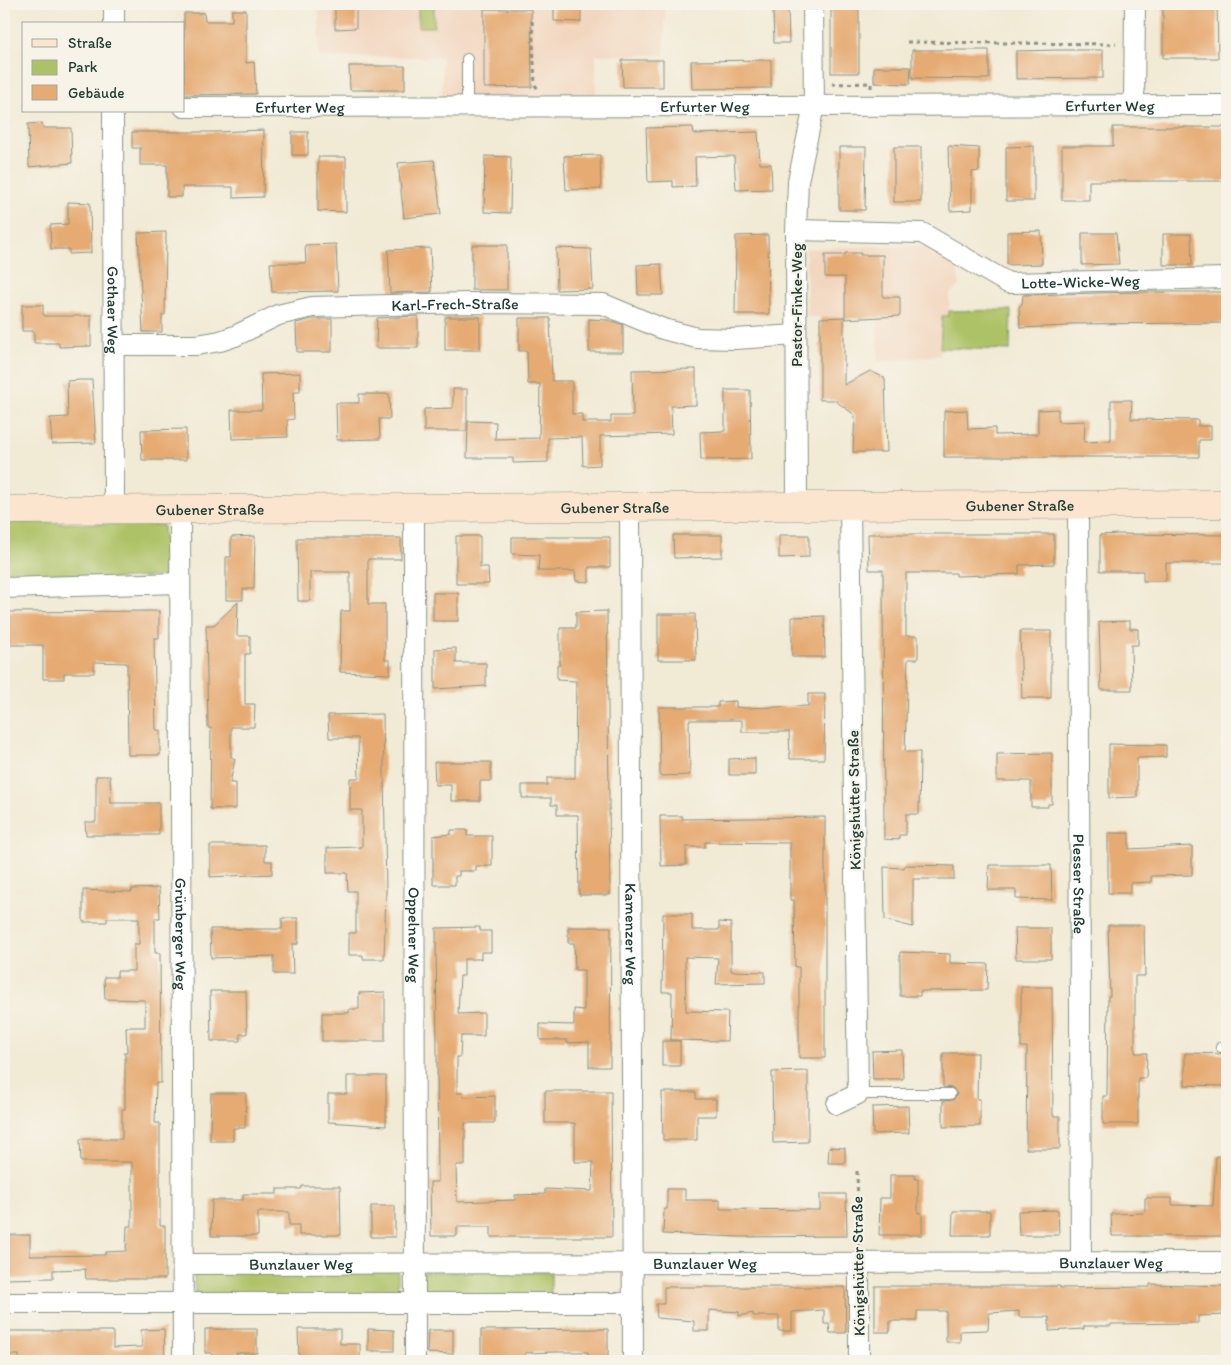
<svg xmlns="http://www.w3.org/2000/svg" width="1231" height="1365" font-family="Itim,sans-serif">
<rect width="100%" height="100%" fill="#f7f3e8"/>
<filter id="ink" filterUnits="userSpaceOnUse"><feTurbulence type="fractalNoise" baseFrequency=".02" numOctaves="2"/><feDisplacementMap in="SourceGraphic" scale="10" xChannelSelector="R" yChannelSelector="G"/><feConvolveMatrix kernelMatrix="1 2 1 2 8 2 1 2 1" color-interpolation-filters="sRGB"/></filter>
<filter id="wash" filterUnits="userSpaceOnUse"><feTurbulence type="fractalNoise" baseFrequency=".0096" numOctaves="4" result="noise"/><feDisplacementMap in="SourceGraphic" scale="20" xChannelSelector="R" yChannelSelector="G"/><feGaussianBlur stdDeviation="1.12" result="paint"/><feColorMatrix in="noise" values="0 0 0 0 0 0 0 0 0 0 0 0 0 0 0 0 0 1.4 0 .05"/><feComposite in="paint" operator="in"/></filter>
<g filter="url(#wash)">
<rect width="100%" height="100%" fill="#f1ead5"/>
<g fill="#f2d5bd">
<polygon points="319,4 665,4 664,55 596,55 596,99 442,98 442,57 319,57"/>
<polygon points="872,246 930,247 932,258 956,260 960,285 950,293 948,316 942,316 940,355 878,362 878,316 872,316 871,319 807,317 806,249"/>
</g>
<g fill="#adc266" stroke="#66804d">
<rect x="418" y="4" width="16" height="23"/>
<polygon points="1011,310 1010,350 940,348 942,316 948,316 949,311"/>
<polygon points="4,522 163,525 167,576 4,585"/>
<polygon points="398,1270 398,1296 195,1297 194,1272"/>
<polygon points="423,1272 551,1272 551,1296 424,1297"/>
</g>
<g id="blocks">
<g fill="#e6ab73">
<polygon points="335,4 356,4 356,28 335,29"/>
<polygon points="554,4 581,4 581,22 554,21"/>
<rect x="831" y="4" width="28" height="69"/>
<polygon points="1163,4 1217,4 1218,58 1163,58"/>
<polygon points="484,9 531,9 532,87 484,88"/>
<polygon points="232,10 246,10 246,63 254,62 256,94 184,95 184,13 204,13 205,21 232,21"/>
<polygon points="788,10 789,43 774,43 773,11"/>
<polygon points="912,50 989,50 989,79 912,78"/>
<polygon points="1059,50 1103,50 1103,78 1016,79 1016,51"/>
<polygon points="622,60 663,60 663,87 623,87"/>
<polygon points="771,60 771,88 692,89 691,61"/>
<polygon points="349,66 405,66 405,90 350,90"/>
<polygon points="874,67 911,67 910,84 874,83"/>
<polygon points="42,123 43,128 71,128 72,163 29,167 28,124"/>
<polygon points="693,127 694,134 758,132 760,164 771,164 772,189 736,190 734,156 695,157 696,186 673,187 673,181 648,182 646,128"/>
<polygon points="1113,127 1227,127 1227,181 1089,181 1089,200 1062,200 1062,146 1113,146"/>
<polygon points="264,130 263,197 233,198 233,187 182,187 182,197 167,197 167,165 140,165 140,148 132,148 132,132 216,132"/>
<rect x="292" y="132" width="16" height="23"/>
<polygon points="948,146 979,148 979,171 972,172 972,210 950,211"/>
<polygon points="1034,146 1034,201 1006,201 1006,147"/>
<polygon points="839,147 866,147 865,210 839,210"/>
<rect x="894" y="147" width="27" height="55"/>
<polygon points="600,155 601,189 566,190 564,156"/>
<polygon points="485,156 511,157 510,213 484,212"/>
<polygon points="318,157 346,157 346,212 318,211"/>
<polygon points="434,160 441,214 404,218 398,163"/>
<polygon points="68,202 90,203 91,253 69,254 69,249 51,249 50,225 68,224"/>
<polygon points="1041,231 1042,264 1007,265 1007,232"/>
<polygon points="166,232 165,315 162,315 162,332 143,332 138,233"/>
<polygon points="1082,233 1116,233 1119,264 1082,265"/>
<polygon points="1163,234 1191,234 1192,265 1163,265"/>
<polygon points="768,235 769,314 735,314 736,236"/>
<polygon points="336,244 338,291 272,292 270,263 306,263 305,245"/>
<rect x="472" y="245" width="35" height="45"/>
<polygon points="430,248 432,292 390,293 388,250"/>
<polygon points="556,248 591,249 593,289 557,290"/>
<polygon points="845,253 861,253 860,255 883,255 883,297 900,297 900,316 845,319 845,277 825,277 825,255 845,255"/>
<polygon points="661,264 663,295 638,295 637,265"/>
<polygon points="1137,292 1227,292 1227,323 1068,324 1068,326 1020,328 1019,307 1022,304 1023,295"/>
<polygon points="22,305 43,305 43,314 45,316 91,316 91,346 59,347 59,343 34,343 34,331 22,331"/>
<polygon points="418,316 418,348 376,348 377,318"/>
<rect x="445" y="317" width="35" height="33"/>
<polygon points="844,317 844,385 870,371 885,378 887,452 853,452 855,415 834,400 820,400 820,318"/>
<polygon points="519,318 550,318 552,381 572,381 572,414 582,414 582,422 611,422 611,416 633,416 632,370 696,369 696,405 671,406 672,434 600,436 600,465 583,466 582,437 548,438 548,462 513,463 513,458 467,458 468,421 496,422 495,439 539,438 540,384 528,384 527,351 519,351"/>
<polygon points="312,319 332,319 332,352 297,352 296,323"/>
<polygon points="589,319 609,320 623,325 623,352 589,352"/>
<polygon points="300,373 300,392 293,392 294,419 287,420 288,437 232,439 231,410 262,410 261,374"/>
<polygon points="80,380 92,380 96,443 52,444 50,418 68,417 67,381"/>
<polygon points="453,389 467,389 467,431 424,431 424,409 453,408"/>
<polygon points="725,390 750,390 751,459 701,460 700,432 725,431"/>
<polygon points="359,394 389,394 390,419 379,419 380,439 337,440 336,403 359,403"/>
<polygon points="1111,400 1132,400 1131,419 1198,420 1198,426 1211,426 1211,440 1199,440 1199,457 944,457 944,411 967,410 968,429 995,428 995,435 1038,434 1038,410 1058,409 1058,422 1085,421 1084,442 1111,441"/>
<polygon points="186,429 186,460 142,460 141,430"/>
<polygon points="868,534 1054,534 1054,564 1019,565 1019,574 956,576 956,573 906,573 906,636 918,636 918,659 908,659 905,752 920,752 919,814 906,814 906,835 899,835 899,840 884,839 883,570 869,570"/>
<polygon points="1118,534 1227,535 1227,563 1166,563 1166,581 1143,581 1143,571 1100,571 1100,535"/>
<polygon points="673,535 722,535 722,557 674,558"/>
<polygon points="779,535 809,535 809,557 779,558"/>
<polygon points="255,536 254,589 243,589 243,600 226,600 226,557 231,557 231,537"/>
<polygon points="456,536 480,536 480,567 488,567 489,584 456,584"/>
<polygon points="512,537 610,537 610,567 589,567 589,582 576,581 575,571 538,571 539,555 512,554"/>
<polygon points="297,538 401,538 401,559 368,559 368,604 385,604 385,660 390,660 390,674 340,672 341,611 350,611 350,572 310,572 310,601 298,601"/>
<rect x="433" y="593" width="25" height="28"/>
<polygon points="238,602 237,636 250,636 250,654 245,654 245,704 255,704 254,727 231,727 231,757 235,759 230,783 236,783 236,809 210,809 211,728 208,728 206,625 214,625"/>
<polygon points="159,611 159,638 154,638 156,730 160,730 160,755 128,755 127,663 94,662 94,673 64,673 64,679 43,679 43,645 4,645 4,612"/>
<polygon points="607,611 610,895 579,895 578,815 557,815 557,805 551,805 551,798 522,798 522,785 547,785 547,778 575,778 576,681 557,680 557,665 560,665 560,628 576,628 576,612"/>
<polygon points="658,614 695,614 696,660 658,660"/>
<polygon points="824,616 825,657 792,657 792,617"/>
<polygon points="1130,621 1130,629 1138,629 1138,645 1131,645 1132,690 1101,690 1099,622"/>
<polygon points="1020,631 1051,631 1051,698 1022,698"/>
<polygon points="456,648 456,663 486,663 486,686 435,689 435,649"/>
<polygon points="808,694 825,694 824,759 790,759 789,732 742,732 742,720 689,720 690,775 660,776 659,707 718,707 718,702 736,701 736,707 745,708 808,706"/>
<polygon points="383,714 386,891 384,959 363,959 363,955 349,955 349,933 356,933 356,891 348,891 347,873 327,873 327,848 362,847 362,810 350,810 350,778 359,778 358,738 329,738 328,715"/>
<polygon points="1109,744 1166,745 1166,757 1137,758 1137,797 1109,798"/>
<polygon points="1052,753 1052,804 1048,804 1048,807 1031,807 1031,781 997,781 997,754"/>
<polygon points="755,758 755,775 729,775 729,759"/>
<polygon points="434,762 491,762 491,781 480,781 480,801 451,801 451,785 435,785"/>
<polygon points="96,776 110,776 111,803 159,803 159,835 86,835 85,822 96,822"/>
<polygon points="660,816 682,816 682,819 825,817 825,1058 799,1058 799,967 795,967 794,900 790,900 790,843 705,842 705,847 686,847 686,865 661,866"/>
<polygon points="451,830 467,830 467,836 492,836 492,866 476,866 476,871 459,871 459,876 455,876 455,885 433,885 433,836 451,834"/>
<polygon points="1108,833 1129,833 1129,849 1192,846 1192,875 1151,876 1151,882 1130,883 1130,893 1108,893"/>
<polygon points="210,845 265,845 265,861 272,861 272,874 210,877"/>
<polygon points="905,865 954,866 954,879 913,879 913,927 885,920 884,867 904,868"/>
<polygon points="989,865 1051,865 1052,900 1016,899 1016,890 988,890"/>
<polygon points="159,888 160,918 155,918 155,953 160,953 161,1083 156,1083 155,1123 160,1123 160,1226 165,1226 165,1279 86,1279 85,1269 53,1270 53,1278 4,1279 4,1235 30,1235 30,1256 105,1255 105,1252 126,1251 127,1226 132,1226 132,1162 81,1162 80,1139 122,1139 122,1109 125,1109 125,1052 127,1052 126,1027 145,1027 145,1000 105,999 104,977 117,977 117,971 134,971 134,944 139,944 139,918 107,918 107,922 83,922 83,890 132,892 132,889"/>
<polygon points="663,914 692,914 692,930 719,930 719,922 731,923 731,971 765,972 765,983 716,984 718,958 685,957 686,1011 728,1012 727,1041 671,1040 672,992 662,992"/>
<polygon points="282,918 298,918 298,944 292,944 293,974 274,974 274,956 211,958 210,929 282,929"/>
<polygon points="1108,925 1144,925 1145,976 1135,976 1135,1053 1147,1053 1146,1078 1138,1078 1138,1124 1103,1124 1103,1096 1107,1096 1108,996 1110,996"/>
<polygon points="480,927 480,931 491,931 491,952 481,952 481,959 464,959 464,976 460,976 458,1014 484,1013 484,1036 461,1036 460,1057 457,1057 457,1093 463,1093 464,1097 495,1096 495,1123 465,1123 465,1165 456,1165 457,1202 515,1200 515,1195 545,1194 545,1189 592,1191 593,1162 575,1162 575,1123 545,1123 545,1091 611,1091 612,1237 491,1237 491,1227 457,1227 457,1236 431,1236 430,1182 438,1182 436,928"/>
<polygon points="568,927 611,927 610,1067 589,1067 589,1042 567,1043 567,1040 540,1040 540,1024 574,1025 574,1009 584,1010 584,970 575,970 574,943 568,943"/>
<polygon points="1015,928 1051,928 1051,959 1016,959"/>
<polygon points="900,952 950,954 950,963 988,964 987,990 920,991 920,996 900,996"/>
<polygon points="1021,987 1052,987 1053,1116 1060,1116 1060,1149 1026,1149 1027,1047 1021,1047"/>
<polygon points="210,991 246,991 247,1034 240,1034 240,1041 211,1041"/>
<polygon points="385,992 385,1041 322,1041 322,1013 349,1013 349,1009 359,1009 359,993"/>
<rect x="662" y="1041" width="18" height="25"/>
<polygon points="902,1050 903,1079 873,1079 872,1051"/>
<polygon points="943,1053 978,1053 977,1099 980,1099 980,1126 943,1127 943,1101 953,1100 957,1094 953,1088 943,1087"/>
<polygon points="1185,1053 1227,1054 1226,1086 1185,1085"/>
<polygon points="808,1071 808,1142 773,1143 772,1072"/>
<polygon points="347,1076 386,1076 386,1126 328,1122 328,1094 347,1094"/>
<polygon points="662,1092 696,1092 696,1099 716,1099 716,1116 697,1116 697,1140 663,1140"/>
<polygon points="211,1093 246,1093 245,1128 233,1128 233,1141 210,1141"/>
<polygon points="908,1106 909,1133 873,1134 872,1107"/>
<polygon points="829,1147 845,1148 845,1163 828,1163"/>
<polygon points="1216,1156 1227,1156 1227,1236 1112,1236 1111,1214 1145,1213 1145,1198 1172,1198 1172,1205 1213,1206"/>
<polygon points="890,1175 915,1175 915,1179 918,1179 918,1213 922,1213 922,1235 879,1235 880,1198 890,1198"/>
<polygon points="302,1186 340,1186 341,1235 299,1235 299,1225 289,1225 289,1212 258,1212 258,1236 211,1236 212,1200 243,1200 243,1194 277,1194 277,1189 301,1189"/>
<polygon points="667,1189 685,1189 685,1200 720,1200 720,1209 820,1210 820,1194 846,1194 847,1236 741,1237 663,1234 664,1209 667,1209"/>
<rect x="371" y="1206" width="24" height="31"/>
<polygon points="1058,1210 1059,1235 1019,1235 1018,1211"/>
<polygon points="953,1211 990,1211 990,1235 952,1235"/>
<polygon points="1150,1284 1227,1286 1227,1315 1198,1316 1198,1323 1111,1324 1111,1326 1084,1326 1084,1329 1049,1331 1049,1317 1019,1317 1019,1311 989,1313 988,1330 960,1331 960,1342 946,1342 946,1311 917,1311 917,1321 890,1321 890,1332 875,1332 875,1286 1060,1286 1060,1288 1150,1287"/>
<polygon points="664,1287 845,1287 846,1333 830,1333 829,1324 824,1324 824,1310 792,1312 792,1331 779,1331 779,1316 753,1316 753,1313 739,1316 739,1312 709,1310 709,1331 694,1331 694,1321 657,1318 656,1304 664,1304"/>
<polygon points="164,1329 165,1361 19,1361 19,1355 4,1355 4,1331 113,1331 113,1348 142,1347 141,1330"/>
<polygon points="205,1329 257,1329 257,1353 236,1353 236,1361 212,1361 212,1353 205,1353"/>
<polygon points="298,1329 340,1329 340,1344 360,1344 360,1361 299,1361"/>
<polygon points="368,1329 394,1330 394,1351 368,1351"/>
<polygon points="608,1329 608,1361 588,1361 588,1352 556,1352 525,1353 525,1361 481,1361 481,1330"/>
<polygon points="428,1330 453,1330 453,1354 427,1353"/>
</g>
</g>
</g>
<g filter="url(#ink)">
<use href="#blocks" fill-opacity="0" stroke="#889484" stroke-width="1"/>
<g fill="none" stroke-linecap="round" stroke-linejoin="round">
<defs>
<g id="lane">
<polyline points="467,107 467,59"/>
<polyline points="1221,1047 1227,1047"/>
<polyline points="858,1094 950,1094"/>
</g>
<g id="street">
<polyline points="114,24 114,4"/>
<polyline points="1134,105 1135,4"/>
<path id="s1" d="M184,107L1227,105"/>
<path id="s2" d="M113,111L114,509"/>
<path id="s3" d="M796,230L922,233L1008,283L1227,278"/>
<path id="s4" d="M114,345H197L220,341L235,336L278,315L312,307L467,303L603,304L663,329L697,338L735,339L796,335"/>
<polyline points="797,506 796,230 798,181 814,106 813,4"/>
<path id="s5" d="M1078,506L1081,1262"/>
<path id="s6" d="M180,508L183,1361"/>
<path id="s7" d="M630,508L633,1361"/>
<path id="s8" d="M414,509L415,1361"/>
<polyline points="4,588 180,583"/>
<polyline points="837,1104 858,1094 850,506"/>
<polyline points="859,1263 859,1361"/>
<path id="s9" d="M183,1264L1227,1262"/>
<polyline points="4,1303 633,1303"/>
</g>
<g id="secondary">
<path id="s10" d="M4,510L1227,504"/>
</g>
</defs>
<use href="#lane" stroke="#889484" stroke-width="12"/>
<use href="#street" stroke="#889484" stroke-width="22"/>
<use href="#secondary" stroke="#889484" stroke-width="29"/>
<g stroke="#889484" stroke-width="3" stroke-dasharray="4 4" stroke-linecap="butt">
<polyline points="532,21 535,85 538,89"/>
<polyline points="907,42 1116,44"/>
<polyline points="832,84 871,83 871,88"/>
<polyline points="857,1171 859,1246"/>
</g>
<use href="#lane" stroke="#fff" stroke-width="10"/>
<use href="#street" stroke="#fff" stroke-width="20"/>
<use href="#secondary" stroke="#fce5cf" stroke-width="28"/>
</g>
</g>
<g text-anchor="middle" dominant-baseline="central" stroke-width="4.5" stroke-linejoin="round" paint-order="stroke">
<g font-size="16" fill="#1f3d34" stroke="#f7f3e8">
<text stroke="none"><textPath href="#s1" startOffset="926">Erfurter Weg</textPath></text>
<text stroke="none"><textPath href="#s1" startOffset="521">Erfurter Weg</textPath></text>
<text stroke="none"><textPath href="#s1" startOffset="116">Erfurter Weg</textPath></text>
<text stroke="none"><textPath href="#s3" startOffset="298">Lotte-Wicke-Weg</textPath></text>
<text stroke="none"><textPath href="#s4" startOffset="348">Karl-Frech-Straße</textPath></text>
<text transform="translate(796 305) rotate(-90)">Pastor-Finke-Weg</text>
<text stroke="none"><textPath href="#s2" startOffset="199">Gothaer Weg</textPath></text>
<text stroke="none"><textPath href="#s10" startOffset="1016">Gubener Straße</textPath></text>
<text stroke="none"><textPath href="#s10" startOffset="206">Gubener Straße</textPath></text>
<text stroke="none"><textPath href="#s10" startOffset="611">Gubener Straße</textPath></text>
<text transform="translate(854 800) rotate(-91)">Königshütter Straße</text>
<text stroke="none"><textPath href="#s5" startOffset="378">Plesser Straße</textPath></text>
<text stroke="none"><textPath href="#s7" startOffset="426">Kamenzer Weg</textPath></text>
<text stroke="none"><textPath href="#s6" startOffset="426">Grünberger Weg</textPath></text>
<text stroke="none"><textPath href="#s8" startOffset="426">Oppelner Weg</textPath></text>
<text stroke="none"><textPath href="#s9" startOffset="522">Bunzlauer Weg</textPath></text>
<text stroke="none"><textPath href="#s9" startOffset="928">Bunzlauer Weg</textPath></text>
<text stroke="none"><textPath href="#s9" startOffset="118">Bunzlauer Weg</textPath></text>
<text transform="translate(858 1266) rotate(-91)">Königshütter Straße</text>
</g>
</g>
<rect width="1231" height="1365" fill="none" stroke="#f7f3e8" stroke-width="20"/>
<rect x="22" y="22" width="162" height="90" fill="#f7f3e8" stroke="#a1aaa0"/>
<rect x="32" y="39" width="25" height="8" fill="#fce5cf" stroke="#a1aaa0"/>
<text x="68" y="48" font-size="15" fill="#1f3d34">Straße</text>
<rect x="32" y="60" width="25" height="15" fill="#adc266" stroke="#a1aaa0"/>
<text x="68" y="72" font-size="15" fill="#1f3d34">Park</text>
<rect x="32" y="85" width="25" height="15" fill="#e6ab73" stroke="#a1aaa0"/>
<text x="68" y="98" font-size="15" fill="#1f3d34">Gebäude</text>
</svg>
